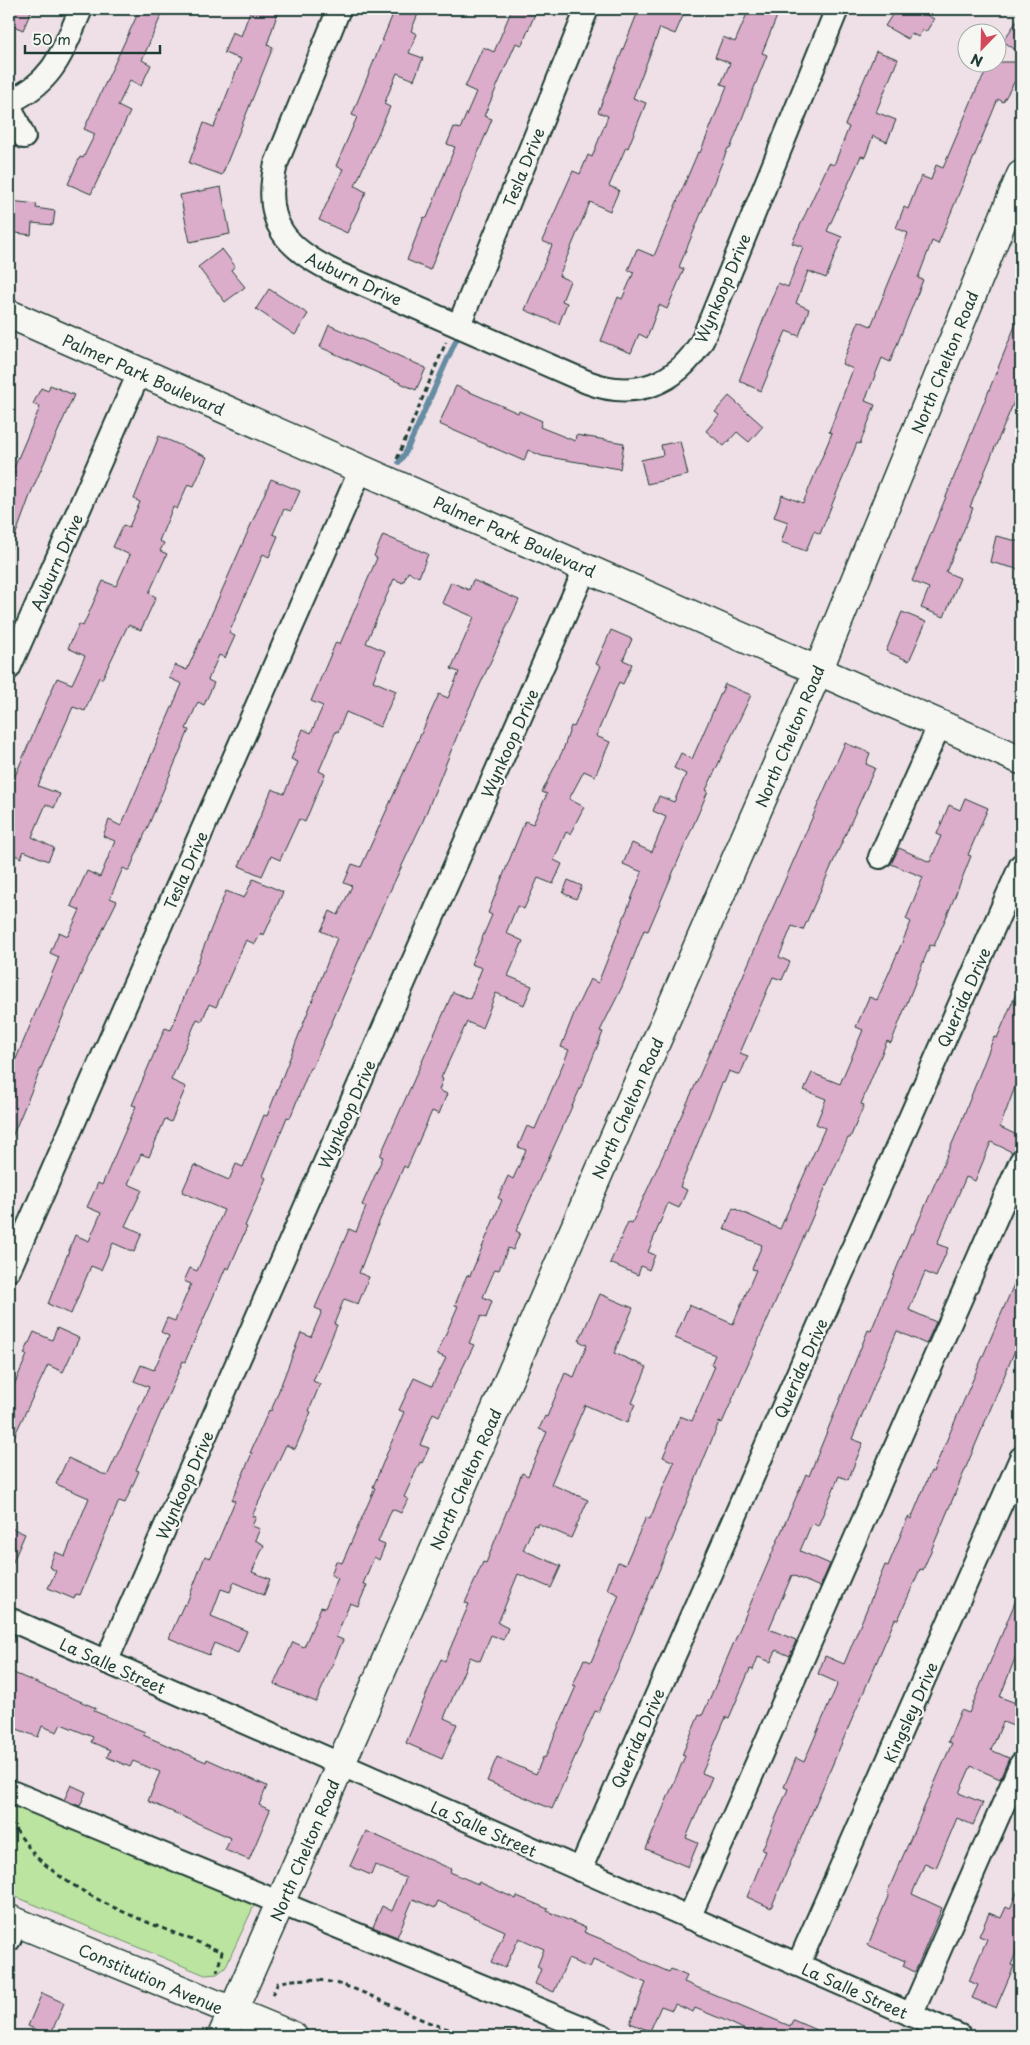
<svg xmlns="http://www.w3.org/2000/svg" width="1030" height="2045" font-family="'Playpen Sans',sans-serif">
<rect width="100%" height="100%" fill="#eee0e6"/>
<filter id="ink" filterUnits="userSpaceOnUse"><feTurbulence type="fractalNoise" baseFrequency=".02" numOctaves="2"/><feDisplacementMap in="SourceGraphic" scale="10" xChannelSelector="R" yChannelSelector="G"/><feConvolveMatrix kernelMatrix="1 2 1 2 8 2 1 2 1" color-interpolation-filters="sRGB"/></filter>
<g filter="url(#ink)">
<polygon fill="#bbe4a0" stroke="#6d906a" points="9,1795 258,1897 225,1968 217,1974 205,1975 9,1894"/>
<g fill="none" stroke-linecap="round" stroke-linejoin="round">
<polyline stroke="#658ca3" stroke-width="5.5" points="399,462 406,452 457,338"/>
</g>
<g fill="#dcaccb" stroke="#1f3d34">
<polygon points="9,9 32,9 23,30 9,24"/>
<polygon points="140,9 164,9 142,60 151,65 141,86 130,80 118,106 130,112 91,194 68,184 80,157 83,158 95,134 84,129"/>
<polygon points="251,9 279,9 267,45 273,47 222,175 189,163 204,123 214,127 241,59 224,53 232,32 241,36"/>
<polygon points="395,9 420,9 411,31 417,34 409,53 423,58 414,80 397,73 384,104 390,107 355,186 366,192 347,233 319,220 343,169 336,166 357,117 352,115"/>
<polygon points="512,9 537,9 522,45 516,43 484,116 492,119 430,270 407,260 424,217 427,218 455,147 447,144 454,127 460,129 476,92 465,87 483,47 494,52"/>
<polygon points="639,9 686,9 675,34 660,28 633,98 646,103 628,148 626,147 609,186 619,190 610,211 590,202 559,276 570,281 562,301 567,303 559,324 525,310 552,245 542,241 573,171 580,174 588,155 592,157 608,116 598,112"/>
<polygon points="749,9 780,9 762,53 767,55 730,149 728,148 679,267 684,269 667,309 659,305 647,338 639,334 631,353 601,341 618,297 622,299 634,272 628,270 637,249 654,256 698,152 700,153 727,86 721,84 730,63 715,57 723,37 735,42"/>
<polygon points="896,9 916,9 934,19 926,32 923,30 918,37 911,33 908,39 885,26"/>
<polygon points="1021,15 1021,54 1003,41"/>
<polygon points="876,51 898,59 876,112 896,120 887,142 873,136 865,157 861,156 827,231 842,237 826,278 808,271 796,303 809,309 799,336 786,331 761,391 739,381 778,283 788,287 803,247 792,243 829,163 834,165 849,127 845,125"/>
<polygon points="992,62 1021,62 1021,70 1003,102 998,99 938,244 932,241 918,278 923,280 890,362 882,358 865,401 875,405 860,444 857,443 820,534 814,531 806,551 781,542 788,522 774,517 782,495 803,503 832,433 829,432 853,369 842,364 859,321 871,326 901,253 908,233 896,228 904,207 908,209 921,176 931,180 936,165 943,168 977,88"/>
<polygon points="221,187 230,234 190,242 180,195"/>
<polygon points="10,201 37,204 36,208 55,211 53,225 32,223 31,235 9,232"/>
<polygon points="222,249 235,266 231,270 245,287 225,302 198,267"/>
<polygon points="269,289 308,314 295,335 256,309"/>
<polygon points="1021,311 1021,385 970,507 973,508 946,572 960,578 944,617 921,608 929,588 912,581"/>
<polygon points="329,325 426,368 416,390 320,347"/>
<polygon points="50,385 74,395 32,490 9,553 9,487 15,471 13,470 40,407 33,404 41,388 48,391"/>
<polygon points="456,386 518,413 519,411 542,421 540,427 575,441 576,435 624,443 620,469 542,456 528,450 524,461 439,424"/>
<polygon points="729,396 763,426 749,442 737,432 724,446 706,431 719,415 715,412"/>
<polygon points="159,436 207,457 194,486 188,484 177,509 173,507 159,541 164,543 160,551 167,554 149,593 156,597 141,630 128,625 102,679 99,677 85,711 73,707 38,786 60,794 54,808 46,804 32,837 54,848 48,861 24,851 21,858 9,852 9,790 57,678 72,684 85,656 68,648 79,624 83,626 103,581 116,586 130,555 113,547 123,525 129,527 140,502 134,499"/>
<polygon points="680,441 688,475 647,484 641,460 663,455 661,445"/>
<polygon points="271,479 300,491 291,511 284,509 273,534 278,536 269,557 263,554 229,633 235,636 225,658 219,655 208,680 214,683 204,705 198,702 186,729 189,730 129,871 123,868 110,898 117,901 80,976 9,1144 9,1064 13,1066 59,957 50,953 59,932 68,936 80,910 71,906 87,871 100,877 115,841 103,836 109,820 121,826 182,684 169,678 175,665 187,670"/>
<polygon points="383,535 428,554 419,577 408,572 403,583 394,579 366,643 385,651 373,681 396,691 380,727 346,712 338,732 336,731 319,771 325,774 305,822 299,819 280,860 271,856 262,876 239,866 272,789 284,794 298,762 291,759 303,729 311,733 323,706 311,701 336,642 340,644 377,558 374,556"/>
<polygon points="996,536 1021,542 1021,570 990,562"/>
<polygon points="473,580 519,600 461,726 423,821 375,923 312,1068 310,1068 290,1118 287,1117 263,1176 266,1178 245,1226 247,1227 229,1269 226,1267 185,1362 183,1361 136,1470 139,1471 125,1503 119,1501 80,1595 76,1594 74,1599 48,1588 56,1571 49,1567 55,1552 65,1556 89,1498 56,1484 68,1458 107,1476 137,1413 149,1387 134,1381 141,1365 154,1370 169,1336 161,1332 167,1318 175,1321 191,1284 184,1281 190,1268 197,1271 224,1210 182,1192 194,1165 229,1180 236,1164 243,1167 264,1115 267,1116 337,938 321,931 330,911 338,915 352,886 344,883 352,864 361,867 439,694 448,698 459,672 451,669 474,617 442,603 451,582 469,590"/>
<polygon points="902,612 926,622 909,661 886,651"/>
<polygon points="611,630 632,639 623,660 632,664 623,684 619,682 596,736 610,742 595,776 584,771 569,799 584,807 570,834 566,832 554,860 562,864 553,884 538,878 524,909 517,906 506,933 523,941 508,976 532,986 524,1005 496,993 482,1028 467,1022 441,1078 443,1079 439,1090 447,1094 439,1114 432,1111 407,1168 404,1166 379,1222 359,1273 369,1277 358,1304 344,1299 334,1324 337,1325 313,1381 320,1384 309,1411 311,1412 295,1449 286,1445 252,1516 256,1517 252,1526 260,1529 255,1540 264,1545 252,1572 270,1579 264,1595 234,1582 230,1592 221,1589 211,1616 247,1631 238,1653 214,1643 209,1655 169,1638 184,1604 186,1605 205,1556 211,1558 235,1501 232,1500 252,1453 250,1453 269,1410 271,1411 301,1333 311,1337 322,1311 315,1308 349,1229 356,1232 366,1207 362,1205 383,1157 380,1156 453,992 470,999 482,968 471,964 492,915 488,913 525,821 533,824 547,794 542,792 563,750 571,726 574,727 601,666 596,664"/>
<polygon points="725,684 751,695 706,790 708,791 648,931 644,930 622,987 600,1031 603,1032 583,1082 516,1231 520,1233 513,1250 508,1248 499,1270 495,1269 483,1297 492,1301 486,1318 481,1316 469,1343 474,1345 439,1416 433,1413 420,1445 429,1448 422,1463 420,1462 404,1497 408,1499 401,1513 392,1509 378,1542 385,1545 379,1560 374,1557 363,1584 367,1585 358,1606 350,1603 336,1637 343,1640 316,1702 274,1684 293,1642 304,1647 321,1607 325,1608 338,1578 331,1575 336,1561 342,1563 375,1488 373,1487 404,1412 399,1410 414,1378 432,1386 446,1358 437,1354 458,1306 455,1305 467,1275 470,1276 502,1200 498,1198 508,1176 513,1179 526,1150 518,1147 527,1126 535,1129 569,1050 561,1047 575,1011 590,979 598,983 642,872 623,864 632,843 652,852 666,817 653,811 659,796 674,802 686,774 674,768 681,753 692,759"/>
<polygon points="845,743 870,753 866,764 875,768 803,930 792,926 779,957 790,962 782,980 773,977 740,1053 748,1056 740,1075 729,1071 724,1083 722,1083 680,1187 687,1190 679,1208 668,1203 648,1252 655,1255 649,1270 641,1266 638,1275 610,1263 628,1222 632,1223 693,1090"/>
<polygon points="965,798 988,808 968,855 971,856 951,906 934,946 930,945 891,1043 887,1041 861,1104 864,1105 850,1138 848,1138 827,1184 722,1423 719,1422 675,1530 676,1530 619,1666 598,1712 595,1711 552,1809 487,1781 497,1757 536,1774 543,1757 545,1758 576,1686 573,1685 584,1659 591,1662 619,1595 607,1589 618,1562 625,1565 646,1517 650,1519 674,1462 663,1457 680,1416 692,1421 715,1366 711,1364 715,1355 675,1338 689,1305 733,1324 756,1270 752,1269 762,1245 724,1229 733,1208 780,1229 825,1128 816,1124 826,1099 804,1090 812,1073 840,1084 863,1030 856,1027 869,997 877,1000 911,922 906,919 923,877 891,864 899,848 930,862 941,836 937,834 949,805 960,810"/>
<polygon points="253,879 283,892 264,935 261,933 255,944 246,940 216,1007 209,1004 202,1021 197,1019 171,1080 186,1087 171,1122 165,1119 149,1157 141,1154 128,1184 142,1190 125,1226 142,1233 134,1252 113,1243 101,1270 91,1266 71,1314 48,1304 75,1235 89,1241 101,1213 87,1207 98,1183 102,1185 136,1106 132,1105 165,1028 171,1030 226,891 244,898"/>
<polygon points="568,880 582,886 576,899 563,893"/>
<polygon points="1021,982 1021,1071 1000,1127 1021,1137 1016,1149 1012,1152 991,1142 975,1181 966,1177 937,1244 948,1248 936,1277 925,1272 909,1310 936,1322 926,1344 897,1331 852,1439 863,1443 848,1480 839,1476 818,1526 812,1523 800,1551 830,1564 820,1587 792,1575 769,1629 796,1640 790,1656 776,1650 771,1662 758,1657 753,1670 750,1669 729,1718 726,1717 702,1773 712,1777 686,1838 698,1843 688,1867 646,1849 685,1756 682,1755 699,1715 702,1716 723,1668 806,1474 809,1476 868,1330 871,1331 911,1233 913,1234 958,1130 994,1037 997,1038"/>
<polygon points="1021,1268 1021,1336 923,1570 920,1569 898,1620 895,1619 771,1908 747,1897 766,1851 762,1850 788,1789 784,1787 796,1758 804,1762 838,1683 818,1674 825,1656 844,1664 885,1565 888,1566 908,1517 911,1519 931,1471 933,1472"/>
<polygon points="600,1294 633,1308 614,1353 647,1367 632,1403 635,1404 627,1423 585,1405 551,1484 588,1500 571,1538 537,1523 537,1526 534,1525 523,1550 561,1566 551,1588 518,1574 498,1623 508,1628 503,1640 491,1635 480,1661 470,1657 444,1718 457,1724 442,1759 406,1743 441,1659 445,1661 469,1604 465,1603 483,1562 486,1563 522,1473 528,1476 547,1432 539,1429 545,1416 547,1417 565,1373 574,1377 587,1345 579,1341"/>
<polygon points="57,1328 79,1338 63,1372 48,1365 9,1447 9,1397 27,1355 24,1354 34,1332 52,1340"/>
<polygon points="9,1527 25,1534 9,1571"/>
<polygon points="1021,1588 1021,1643 1000,1697 1021,1705 1021,1729 1003,1722 991,1750 1009,1758 1000,1779 971,1766 959,1793 983,1803 973,1825 957,1818 936,1868 925,1863 912,1894 942,1908 915,1972 903,1966 905,1961 868,1945 889,1894 887,1893 952,1743 948,1742 961,1710 969,1713"/>
<polygon points="9,1671 96,1708 94,1711 145,1732 143,1735 206,1762 207,1759 267,1786 259,1805 270,1810 249,1860 225,1850 231,1838 148,1801 160,1772 133,1761 130,1767 107,1757 110,1750 91,1742 93,1737 61,1724 57,1732 42,1726 38,1737 9,1726"/>
<polygon points="71,1785 86,1792 80,1806 64,1800"/>
<polygon points="366,1831 451,1869 450,1872 478,1884 479,1882 516,1899 517,1896 548,1909 547,1911 586,1928 584,1932 623,1948 640,1958 639,1959 669,1972 671,1969 687,1976 684,1982 790,2026 793,2020 830,2036 751,2036 752,2033 724,2020 695,2008 693,2012 675,2004 672,2010 661,2006 650,2031 630,2023 646,1983 593,1960 590,1968 568,1959 554,1992 535,1984 541,1969 537,1967 544,1949 519,1938 505,1968 491,1962 505,1931 438,1901 435,1908 413,1899 397,1937 373,1927 382,1906 392,1911 406,1878 375,1865 371,1875 350,1866"/>
<polygon points="1021,1883 1021,1940 1011,1965 1014,1966 996,2008 972,1998 978,1985 969,1981 987,1939 979,1936 989,1913 1001,1918 1006,1907 1010,1909"/>
<polygon points="42,1993 64,2003 50,2036 28,2026"/>
</g>
<g fill="none" stroke-linecap="round" stroke-linejoin="round">
<defs>
<g id="minor">
<path d="M339,9L276,164C262,223 286,249 337,273L587,382C634,400 676,385 702,341L837,9"/>
<path d="M9,102C55,81 62,52 81,9"/>
<polyline points="9,104 24,137"/>
<polyline points="459,325 587,9"/>
<polyline points="9,668 139,373"/>
<polyline points="880,857 940,724"/>
<polyline points="9,1270 361,469"/>
<polyline points="9,1619 960,2036"/>
<polyline points="106,1662 586,567"/>
<polyline points="9,1791 603,2036"/>
<polyline points="580,1870 1021,865"/>
<polyline points="689,1918 1021,1161"/>
<polyline points="9,1940 17,1922"/>
<polyline points="798,1965 1021,1458"/>
<polyline points="911,2015 1021,1764"/>
</g>
<g id="major">
<polyline points="9,314 1021,760"/>
<polyline points="9,1919 293,2036"/>
<polyline points="222,2036 818,671 1021,175"/>
</g>
</defs>
<use href="#minor" stroke="#1f3d34" stroke-width="26"/>
<use href="#major" stroke="#1f3d34" stroke-width="31"/>
<g stroke="#1f3d34" stroke-width="3" stroke-dasharray="5 4" stroke-linecap="butt">
<polyline points="397,459 446,342"/>
<path d="M9,1823C21,1834 28,1850 41,1861C92,1906 160,1926 222,1952L217,1972"/>
<path d="M272,1995L278,1983C343,1965 396,2017 456,2031C486,2038 515,2029 544,2036"/>
</g>
<use href="#minor" stroke="#f6f6f2" stroke-width="22"/>
<use href="#major" stroke="#f6f6f2" stroke-width="28"/>
</g>
</g>
<g text-anchor="middle" dominant-baseline="central" stroke-width="4.5" stroke-linejoin="round" paint-order="stroke">
<g font-size="16" fill="#1f3d34" stroke="#f6f6f2">
<text transform="translate(523 167) rotate(-68)">Tesla Drive</text>
<text transform="translate(354 278) rotate(25)">Auburn Drive</text>
<text transform="translate(722 288) rotate(-67)">Wynkoop Drive</text>
<text transform="translate(944 362) rotate(-68)">North Chelton Road</text>
<text transform="translate(144 374) rotate(24)">Palmer Park Boulevard</text>
<text transform="translate(515 536) rotate(24)">Palmer Park Boulevard</text>
<text transform="translate(56 562) rotate(-66)">Auburn Drive</text>
<text transform="translate(789 736) rotate(-67)">North Chelton Road</text>
<text transform="translate(509 743) rotate(-66)">Wynkoop Drive</text>
<text transform="translate(185 870) rotate(-66)">Tesla Drive</text>
<text transform="translate(963 997) rotate(-66)">Querida Drive</text>
<text transform="translate(627 1108) rotate(-66)">North Chelton Road</text>
<text transform="translate(346 1114) rotate(-66)">Wynkoop Drive</text>
<text transform="translate(800 1368) rotate(-66)">Querida Drive</text>
<text transform="translate(465 1479) rotate(-66)">North Chelton Road</text>
<text transform="translate(184 1485) rotate(-66)">Wynkoop Drive</text>
<text transform="translate(113 1665) rotate(24)">La Salle Street</text>
<text transform="translate(910 1712) rotate(-66)">Kingsley Drive</text>
<text transform="translate(637 1738) rotate(-66)">Querida Drive</text>
<text transform="translate(484 1828) rotate(24)">La Salle Street</text>
<text transform="translate(304 1850) rotate(-67)">North Chelton Road</text>
<text transform="translate(151 1978) rotate(23)">Constitution Avenue</text>
<text transform="translate(855 1990) rotate(24)">La Salle Street</text>
</g>
</g>
<rect width="1030" height="2045" fill="none" stroke="#f6f6f2" stroke-width="30"/>
<rect x="15" y="15" width="1000" height="2015" fill="none" stroke="#1f3d34" stroke-width="2" filter="url(#ink)"/>
<g transform="translate(982 48) rotate(203)"><circle r="24" fill="#f6f6f2" stroke="#a0aca6"/>
<path d="M0-4L9 19L0 12L-9 19Z" fill="#d1495b"/>
<text y="-8" font-size="14" font-weight="bold" text-anchor="middle" fill="#1f3d34">N</text>
</g>
<path d="M25 45v8h135v-8" fill="none" stroke="#1f3d34" stroke-width="2.5"/>
<text x="32" y="45" font-size="15" fill="#1f3d34" stroke="#f6f6f2" stroke-width="4" paint-order="stroke">50 m</text>
</svg>
